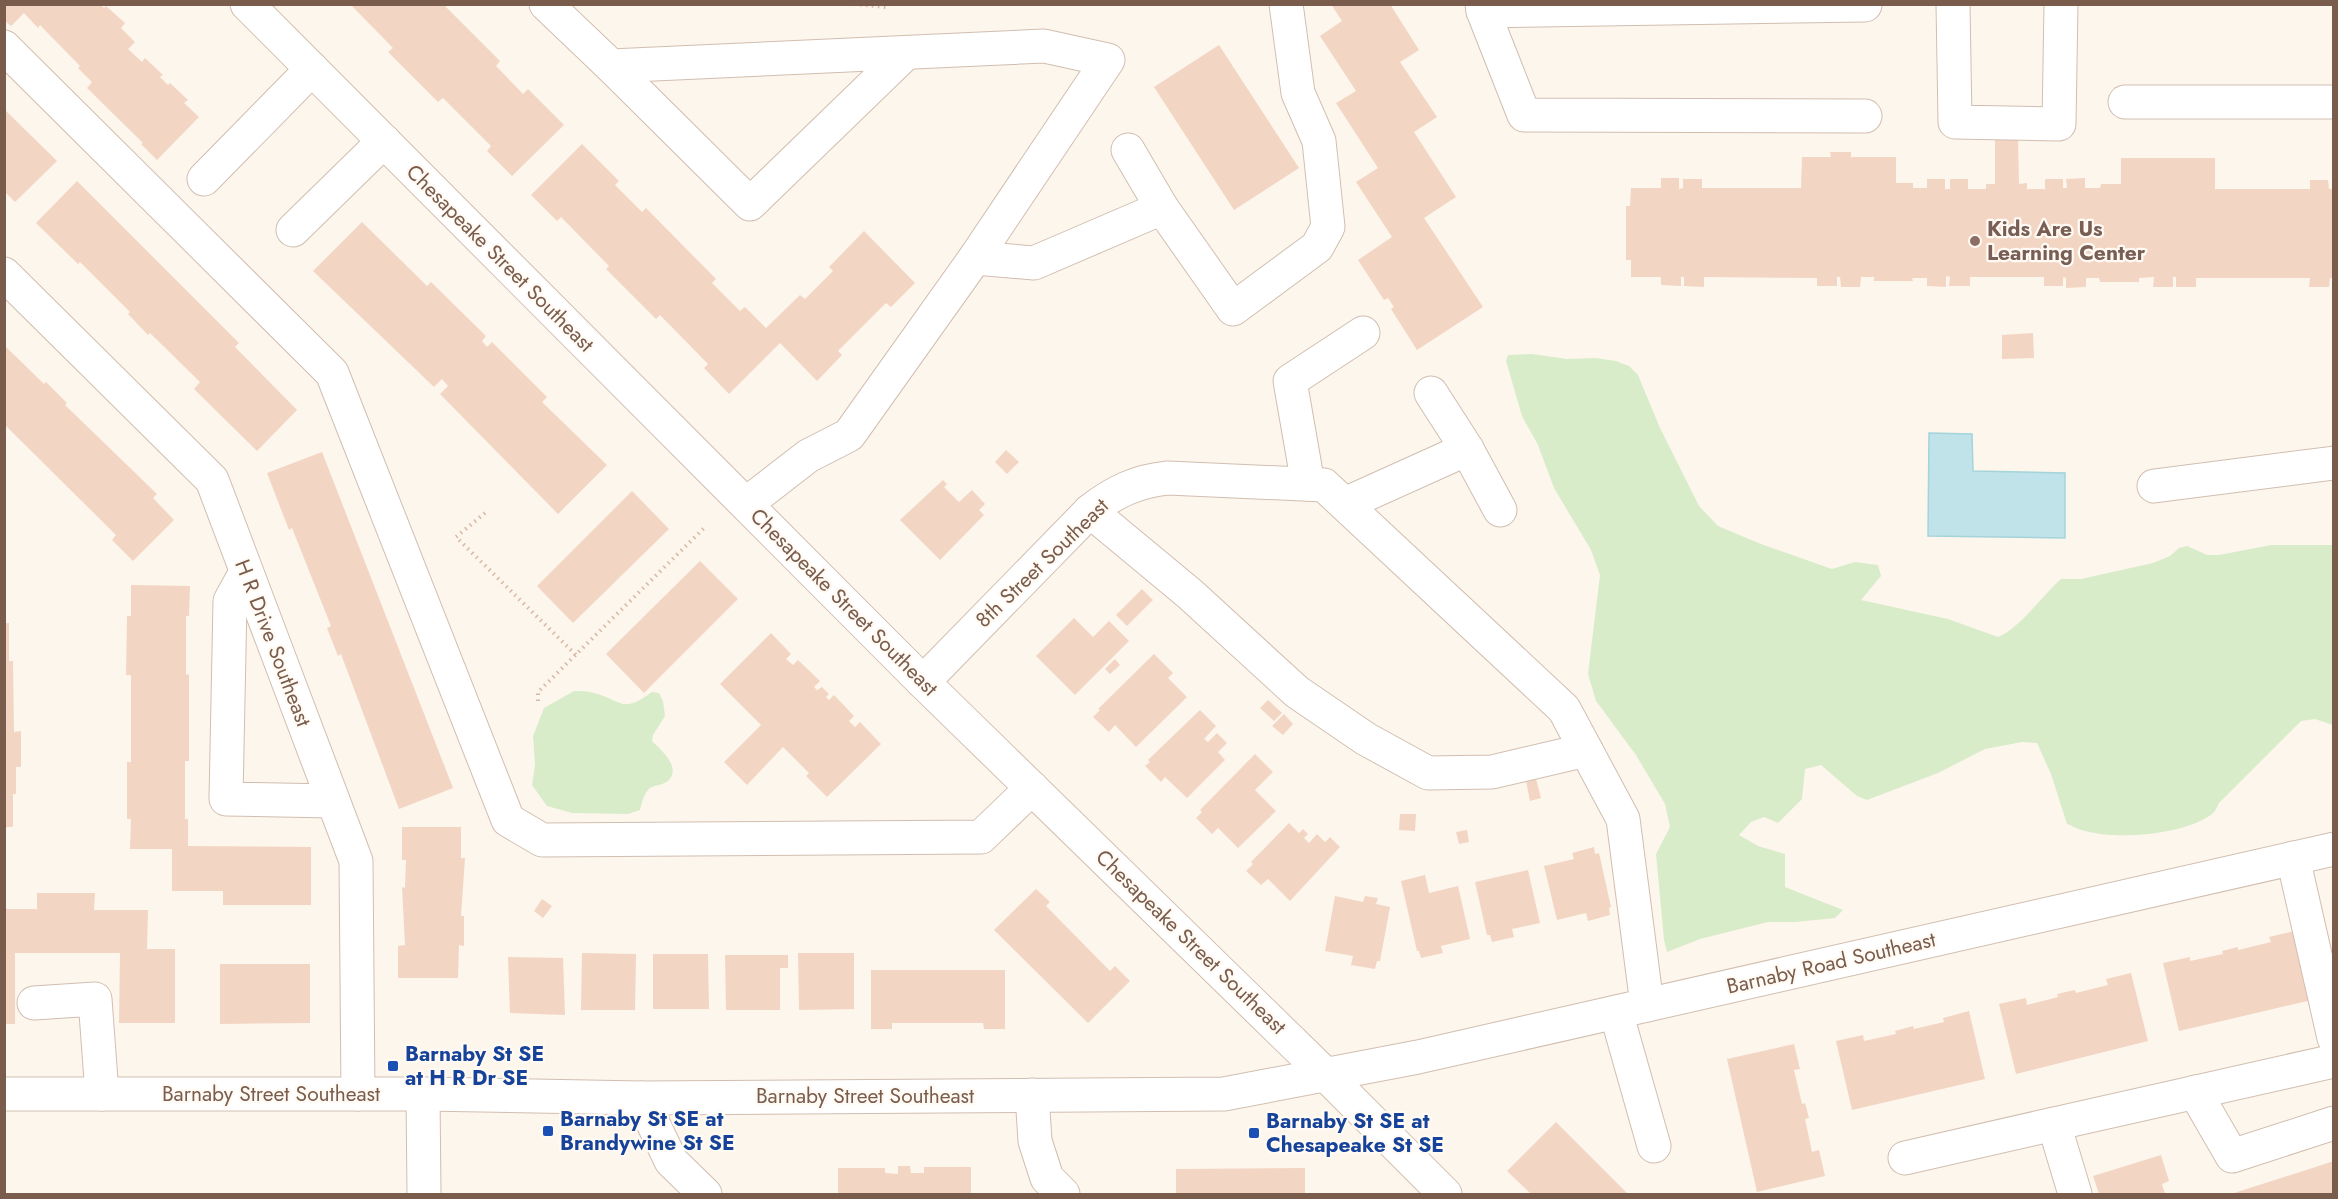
<svg xmlns="http://www.w3.org/2000/svg" width="2338" height="1199" font-family="Jost,sans-serif">
<rect width="100%" height="100%" fill="#fdf6ec"/>
<g fill="#d8ecc9">
<path d="M1532,354L1567,359L1595,358L1616,361L1629,366L1638,375L1660,428L1699,506L1718,526L1761,544L1832,569L1855,562L1878,565L1881,576L1861,600L1948,619L1998,637C2018,630 2043,595 2061,579H2081L2153,563L2170,556L2179,548L2187,546L2207,555H2219L2271,545H2333V725L2315,719L2301,721L2219,803C2217,807 2215,812 2212,814C2185,835 2117,840 2085,831C2079,830 2073,826 2067,824L2051,774L2037,743L2022,742L1985,749L1938,773L1867,800L1857,796L1821,765L1805,769L1802,799L1778,823L1764,817L1751,822L1739,835L1758,846L1785,854V887L1843,910L1835,918L1795,922H1768L1700,939L1667,952L1664,940L1656,854L1670,827L1665,804L1636,755L1596,701L1588,674L1600,575L1591,550L1554,488L1538,445L1522,416L1506,361L1508,355Z"/>
<path d="M574,691C580,691 587,691 594,693C623,701 622,714 652,692L659,693L663,701L665,716L653,735L652,741C661,750 682,767 668,781C663,785 655,785 650,788C644,793 642,802 640,810L628,814L572,813L547,806L532,785L535,765L533,736L544,708Z"/>
</g>
<polygon fill="#bfe3e8" stroke="#a5d3da" stroke-width="1.5" points="1929,433 1972,434 1973,471 2065,473 2065,538 1928,536"/>
<g fill="#f3d5c3">
<polygon points="4,4 100,4 104,8 106,6 125,23 121,28 135,42 128,49 142,62 145,58 163,75 160,77 168,85 170,83 188,100 184,103 199,117 157,160 141,144 143,143 87,88 92,82 78,68 80,66 40,25 38,28 24,13 11,26 4,20"/>
<polygon points="350,4 443,4 500,61 496,66 523,94 528,89 564,125 512,176 487,151 491,146 443,98 438,102 388,52 393,48"/>
<polygon points="1331,4 1390,4 1419,50 1400,62 1437,117 1414,132 1456,197 1424,218 1483,307 1417,350 1391,309 1394,307 1388,298 1384,300 1358,260 1392,237 1356,182 1378,168 1336,103 1356,91 1320,36 1342,21"/>
<polygon points="1219,45 1299,168 1234,210 1154,87"/>
<polygon points="4,109 57,161 15,202 4,191"/>
<polygon points="1995,137 2018,137 2019,184 2027,183 2027,189 2045,189 2045,179 2063,179 2063,188 2067,188 2066,179 2085,178 2085,188 2100,188 2101,184 2121,184 2121,158 2215,158 2215,189 2310,189 2310,180 2328,180 2329,189 2334,189 2334,278 2330,278 2329,287 2309,287 2310,278 2196,278 2196,287 2176,287 2176,277 2173,277 2173,287 2153,287 2154,277 2139,278 2139,282 2100,282 2099,278 2086,278 2086,287 2066,288 2066,278 2063,277 2063,286 2044,286 2044,277 1970,277 1970,286 1949,286 1950,277 1946,276 1946,287 1927,286 1927,278 1912,278 1913,281 1874,281 1874,277 1861,277 1860,287 1841,287 1840,277 1837,277 1837,286 1817,286 1817,278 1704,277 1704,287 1684,286 1684,277 1681,277 1681,286 1661,285 1661,277 1631,277 1631,260 1626,260 1626,206 1630,206 1631,188 1661,188 1661,178 1679,178 1679,189 1683,188 1683,179 1702,179 1702,188 1801,188 1802,157 1831,157 1830,152 1851,152 1851,157 1896,157 1896,183 1913,183 1913,188 1927,188 1927,179 1945,179 1945,189 1950,189 1950,179 1968,179 1968,189 1986,189 1986,184 1995,184"/>
<polygon points="582,144 619,181 615,185 642,212 646,208 716,279 712,283 740,311 745,307 766,328 800,295 805,299 833,271 829,267 864,231 915,283 891,307 886,303 838,351 842,355 817,381 780,343 729,394 704,368 708,364 660,315 656,319 606,269 609,266 561,217 557,221 531,195"/>
<polygon points="77,181 239,343 235,347 297,410 257,451 194,389 200,382 150,333 148,335 128,314 130,312 80,262 78,264 36,223"/>
<polygon points="362,222 427,286 431,282 486,336 482,341 487,347 492,342 547,397 542,402 607,465 558,514 440,394 448,386 442,379 434,387 313,271"/>
<polygon points="2033,333 2034,358 2002,359 2002,335"/>
<polygon points="4,345 44,384 46,382 67,403 65,405 157,494 153,498 174,520 133,561 112,540 116,535 4,424"/>
<polygon points="1006,450 1019,462 1007,474 995,462"/>
<polygon points="322,452 453,788 399,809 341,654 338,656 327,628 331,626 292,528 289,530 267,473"/>
<polygon points="943,480 947,484 944,487 959,502 972,490 985,504 979,510 984,515 940,560 900,520"/>
<polygon points="632,491 669,529 573,623 537,586"/>
<polygon points="700,561 738,599 644,693 606,654"/>
<polygon points="131,585 190,586 189,616 186,616 186,675 189,674 189,761 185,761 185,819 188,819 188,846 311,847 311,905 223,905 223,891 172,891 172,849 130,849 131,819 127,819 127,762 131,762 131,675 126,675 127,616 131,616"/>
<polygon points="1142,589 1153,600 1127,626 1116,615"/>
<polygon points="1074,618 1093,637 1109,621 1129,641 1075,695 1036,656"/>
<polygon points="4,623 9,623 9,661 13,661 14,732 21,731 21,767 16,767 16,794 13,794 13,827 4,827"/>
<polygon points="771,633 791,654 786,659 793,665 798,660 820,681 814,687 817,690 822,687 829,694 826,697 829,700 834,695 854,716 849,721 855,727 860,722 881,744 827,797 806,776 809,773 783,747 747,785 724,762 761,725 720,684"/>
<polygon points="1154,654 1173,673 1168,678 1187,697 1136,747 1115,725 1109,732 1093,717 1100,710 1098,709"/>
<polygon points="1115,659 1120,665 1110,674 1105,669"/>
<polygon points="1268,700 1282,713 1274,721 1260,708"/>
<polygon points="1200,710 1216,726 1204,739 1208,742 1217,733 1227,743 1218,752 1225,760 1187,798 1165,777 1161,782 1145,766 1150,762 1148,760"/>
<polygon points="1284,714 1293,724 1283,735 1272,726"/>
<polygon points="1255,754 1273,772 1255,790 1276,811 1238,848 1218,828 1212,834 1196,818 1202,812 1200,810"/>
<polygon points="1536,779 1541,798 1530,801 1526,781"/>
<polygon points="1400,814 1416,814 1415,831 1399,830"/>
<polygon points="1289,823 1299,833 1303,829 1308,834 1304,838 1309,843 1317,834 1325,842 1330,837 1340,847 1290,901 1268,879 1261,885 1246,871 1253,864 1251,862"/>
<polygon points="402,827 461,827 461,858 465,858 461,916 464,916 464,946 459,945 458,978 398,978 398,946 405,945 402,887 405,888 406,860 402,860"/>
<polygon points="1467,830 1469,842 1459,844 1456,832"/>
<polygon points="1594,847 1595,854 1599,853 1611,907 1609,908 1610,915 1588,921 1586,913 1557,920 1544,866 1574,859 1572,853"/>
<polygon points="1528,870 1540,923 1512,929 1514,937 1492,942 1490,935 1487,935 1475,882"/>
<polygon points="1425,875 1429,893 1458,886 1470,939 1441,946 1443,953 1421,958 1419,951 1417,951 1401,881"/>
<polygon points="1036,889 1050,902 1046,906 1110,971 1115,966 1130,981 1088,1023 994,930"/>
<polygon points="37,893 95,893 94,910 148,910 147,949 175,949 175,1023 119,1023 120,953 15,953 15,1024 4,1024 4,909 37,909"/>
<polygon points="1335,896 1363,902 1365,896 1378,898 1376,904 1390,907 1380,961 1377,961 1375,969 1351,965 1353,956 1325,951"/>
<polygon points="542,899 552,906 543,918 534,911"/>
<polygon points="2295,931 2312,1000 2179,1031 2163,963 2190,957 2190,961 2223,954 2222,951 2238,947 2238,950 2271,942 2269,937"/>
<polygon points="582,953 636,954 635,1010 581,1010"/>
<polygon points="798,953 854,953 854,1009 799,1010"/>
<polygon points="653,954 708,954 709,1009 653,1009"/>
<polygon points="725,955 788,955 788,968 780,968 780,1010 726,1010"/>
<polygon points="508,957 563,958 565,1015 510,1013"/>
<polygon points="220,964 310,964 310,1023 220,1024"/>
<polygon points="871,970 1005,970 1005,1029 984,1029 983,1023 892,1023 892,1029 871,1029"/>
<polygon points="2131,973 2148,1041 2016,1074 1999,1004 2026,998 2027,1005 2058,997 2057,994 2075,990 2076,993 2108,985 2106,979"/>
<polygon points="1969,1011 1985,1079 1852,1110 1836,1041 1863,1035 1864,1041 1896,1034 1895,1031 1913,1026 1914,1029 1944,1022 1943,1018"/>
<polygon points="1794,1044 1800,1069 1794,1070 1802,1104 1805,1103 1809,1118 1805,1119 1812,1152 1819,1150 1825,1176 1757,1192 1727,1059"/>
<polygon points="1556,1122 1628,1194 1531,1194 1507,1171"/>
<polygon points="2161,1155 2169,1181 2162,1184 2165,1194 2099,1194 2093,1176"/>
<polygon points="2334,1161 2334,1194 2231,1194"/>
<polygon points="898,1166 910,1166 911,1173 924,1173 924,1167 971,1167 971,1194 838,1194 838,1168 885,1168 885,1173 898,1174"/>
<polygon points="1305,1168 1305,1194 1176,1194 1176,1169"/>
</g>
<g fill="none" stroke-linecap="round" stroke-linejoin="round">
<defs>
<g id="minor">
<polyline points="247,4 923,682 1327,1076 1445,1194"/>
<polyline points="546,4 611,66 1044,46 1108,60 975,258 849,435 808,456 746,504"/>
<polyline points="1482,4 1483,11 1865,5"/>
<polyline points="1953,4 1955,122 2059,124 2061,4"/>
<polyline points="1483,11 1524,115 1865,116"/>
<polyline points="4,47 332,373 508,820 542,840 981,837 1032,788"/>
<polyline points="611,66 750,204 906,53"/>
<polyline points="2125,102 2334,102"/>
<polyline points="1128,150 1162,208"/>
<polyline points="204,179 312,69"/>
<polyline points="293,230 384,141"/>
<polyline points="975,258 1034,263 1162,208 1233,309 1317,247 1328,227 1319,141 1298,93 1286,4"/>
<polyline points="4,274 212,480 356,861 358,1094"/>
<polyline points="1467,449 1500,510"/>
<polyline points="1308,484 1290,381 1363,333"/>
<polyline points="2154,486 2334,463"/>
<polyline points="1345,504 1467,449 1431,393"/>
<polyline points="1090,511 1190,594 1297,692 1366,739 1428,773 1492,772 1586,750"/>
<polyline points="246,572 230,601 226,799 333,801"/>
<path d="M923,682L1090,511C1114,492 1137,481 1168,478L1324,485L1564,709L1623,819L1647,1005"/>
<polyline points="2293,858 2334,1038"/>
<polyline points="34,1003 95,999 102,1094"/>
<polyline points="1616,1012 1654,1146"/>
<polyline points="2195,1092 2232,1156 2334,1123"/>
<polyline points="4,1094 423,1094 641,1098 1224,1094 1418,1057 2334,849"/>
<polyline points="423,1094 424,1194"/>
<polyline points="1032,1095 1035,1141 1047,1178 1063,1194"/>
<polyline points="641,1098 671,1161 705,1194"/>
<polyline points="1905,1158 2054,1124"/>
<polyline points="2075,1194 2054,1124 2334,1061"/>
</g>
</defs>
<use href="#minor" stroke="#d1beb0" stroke-width="35"/>
<g stroke="#d9b8a5" stroke-width="4" stroke-dasharray="1.5 4.5" stroke-linecap="butt">
<polyline points="854,4 886,7 886,4"/>
<polyline points="485,513 456,537 576,655"/>
<polyline points="538,701 538,692 704,528"/>
</g>
<use href="#minor" stroke="#fff" stroke-width="33"/>
</g>
<circle fill="#8d6e63" stroke="#fffaf3" stroke-width="2" cx="1975" cy="241" r="6"/>
<g fill="#1a4fb4" stroke="#fffaf3" stroke-width="2">
<rect x="387" y="1060" width="12" height="12" rx="3"/>
<rect x="542" y="1125" width="12" height="12" rx="3"/>
<rect x="1248" y="1127" width="12" height="12" rx="3"/>
</g>
<g text-anchor="middle" dominant-baseline="central" stroke-width="4.5" stroke-linejoin="round" paint-order="stroke">
<g font-size="21" font-weight="bold" fill="#785e54" stroke="#fffaf3" text-anchor="start">
<text x="1987" y="229">Kids Are Us<tspan x="1987" dy="24">Learning Center</tspan></text>
</g>
<g font-size="21" fill="#7a5c4d" stroke="#fffaf3">
<text transform="translate(500 258) rotate(45)">Chesapeake Street Southeast</text>
<text transform="translate(1042 563) rotate(-44)">8th Street Southeast</text>
<text transform="translate(844 602) rotate(45)">Chesapeake Street Southeast</text>
<text transform="translate(273 643) rotate(69)">H R Drive Southeast</text>
<text transform="translate(1191 942) rotate(44)">Chesapeake Street Southeast</text>
<text transform="translate(1831 963) rotate(-13)">Barnaby Road Southeast</text>
<text x="271" y="1094">Barnaby Street Southeast</text>
<text x="865" y="1096">Barnaby Street Southeast</text>
</g>
<g font-size="21" font-weight="bold" fill="#164399" stroke="#fffaf3" text-anchor="start">
<text x="405" y="1054">Barnaby St SE<tspan x="405" dy="24">at H R Dr SE</tspan></text>
<text x="560" y="1119">Barnaby St SE at<tspan x="560" dy="24">Brandywine St SE</tspan></text>
<text x="1266" y="1121">Barnaby St SE at<tspan x="1266" dy="24">Chesapeake St SE</tspan></text>
</g>
</g>
<rect width="2338" height="1199" fill="none" stroke="#7a5c4d" stroke-width="12"/>
</svg>
